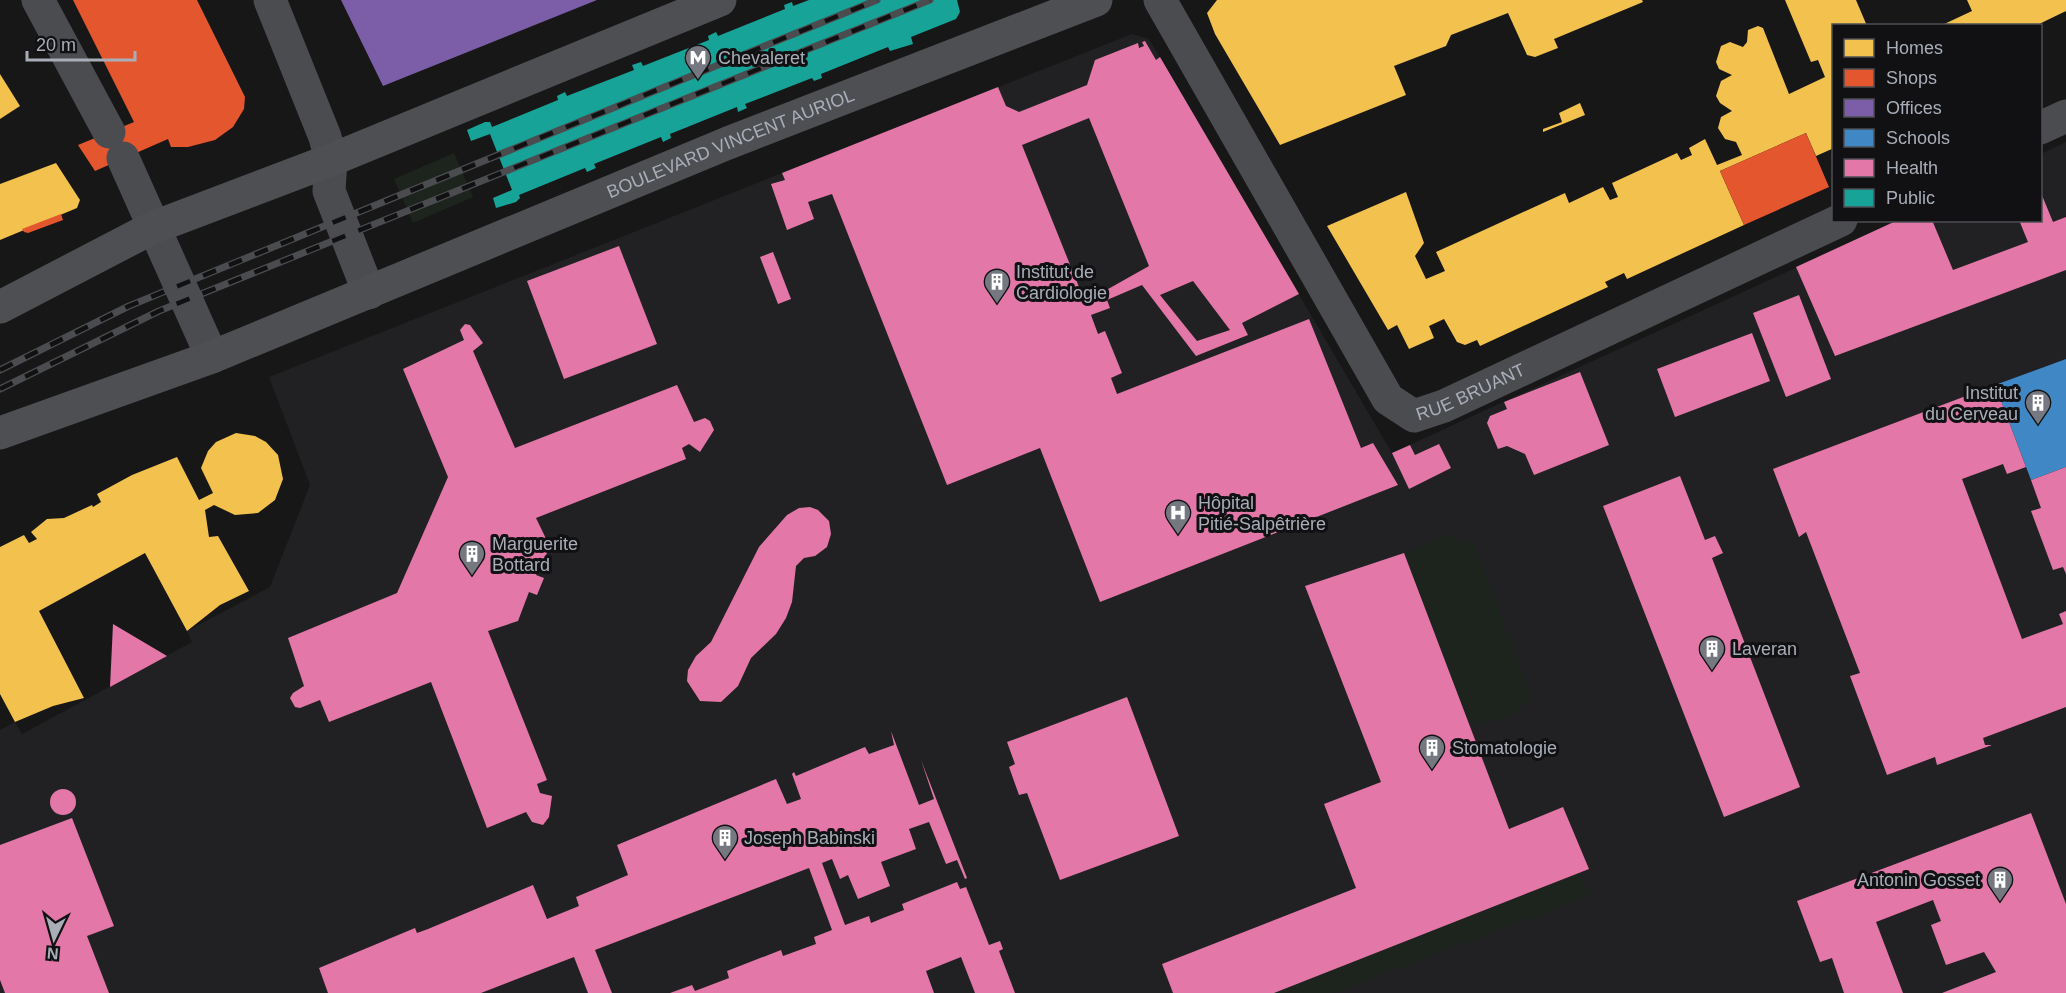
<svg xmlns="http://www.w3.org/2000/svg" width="2066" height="993" font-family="Arial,sans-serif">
<rect width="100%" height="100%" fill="#171717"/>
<polygon fill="#212123" points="1132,34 1149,39 1392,453 1898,221 2040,220 2041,154 2066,142 2066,993 0,993 0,730 15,722 22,734 192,642 187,631 270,587 310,485 269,377"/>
<g fill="#1d241e">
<polygon points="454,153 473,197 413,223 394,179"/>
<path d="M1453,533L1457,544L1472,539L1530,694C1520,721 1495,721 1470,725L1404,553Z"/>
<polygon points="1579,873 1589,896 1333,993 1274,993"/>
</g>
<g fill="#f2c14e">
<polygon points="1217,0 1642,0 1643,2 1554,39 1558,48 1535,57 1527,55 1508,13 1451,35 1446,46 1394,66 1406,95 1280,145 1215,34 1207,13"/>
<polygon points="1785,0 1856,0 1867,26 1834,26 1834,148 1816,156 1806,133 1720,171 1744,225 1627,279 1624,273 1605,282 1608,287 1480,346 1477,340 1465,345 1457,342 1444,319 1429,326 1434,338 1409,349 1397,325 1388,330 1327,226 1406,192 1424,243 1415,256 1426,279 1445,271 1436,252 1565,193 1569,203 1603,187 1610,200 1618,197 1612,183 1677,153 1681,160 1692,155 1689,148 1705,139 1717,165 1742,155 1736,142 1725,139 1718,128 1721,117 1732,111 1720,103 1716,96 1721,81 1732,75 1719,69 1716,62 1721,46 1730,42 1743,47 1747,42 1748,30 1758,26 1763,28 1789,94 1825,77 1818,60 1811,62"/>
<polygon points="1967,0 2066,0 2066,11 2035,26 1940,26 1972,11"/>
<polygon points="0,74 20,106 0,119"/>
<polygon points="1580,103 1585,115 1543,132 1543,129 1562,122 1559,113"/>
<polygon points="56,163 80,200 77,208 0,240 0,184"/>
<polygon points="236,433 255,436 266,442 278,455 283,479 275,500 258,513 235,515 214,505 205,510 209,537 218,536 249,591 220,605 187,631 145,553 39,611 84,698 53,706 15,722 0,694 0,547 24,535 29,543 37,539 31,532 47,519 64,518 92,505 93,507 101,502 97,494 132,475 177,457 199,500 213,493 201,468 208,451 216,442"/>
</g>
<g fill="#e4572e">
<polygon points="73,0 197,0 245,97 244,109 233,127 215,140 188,147 171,147 168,139 95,171 78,145 134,122"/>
<polygon points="1806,133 1829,187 1744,225 1720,171"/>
<polygon points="61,214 63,220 28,233 24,232 22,229"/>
</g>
<polygon fill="#7b5ea7" points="341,0 597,0 383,86"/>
<polygon fill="#3f88c5" points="2066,359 2066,467 2031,480 1995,385"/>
<g fill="#e377a8" fill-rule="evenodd">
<path d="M1145,41L1156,60L1160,57L1299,294L1242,323L1248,335L1196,356L1142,285L1107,300L1110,308L1091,315L1098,334L1105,331L1122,373L1111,378L1117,394L1309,319L1361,448L1373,443L1398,485L1100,602L1040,448L947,485L832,194L808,202L814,219L787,230L771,184L785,180L782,173L998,87L1006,106L1019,112L1087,85L1095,60L1138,43L1139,48L1144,46L1142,42ZM1089,118L1149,266L1085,302L1022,145ZM1193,281L1230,330L1197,341L1160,295Z"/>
<polygon points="2041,193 2053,222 2066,217 2066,270 1835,356 1796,267 1898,220 1932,220 1953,270 2028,242 2019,220 2040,220"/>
<polygon points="619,246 657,344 564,379 527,281"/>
<polygon points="773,252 791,299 778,304 760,257"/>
<polygon points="1799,295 1831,379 1786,397 1753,313"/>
<polygon points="465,324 470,325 483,343 473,351 515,448 677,385 694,422 705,418 710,421 714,430 700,452 689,444 682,448 686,459 536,518 550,547 536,575 544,578 537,595 529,592 518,621 488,631 547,780 537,784 540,793 552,796 549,817 543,825 532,822 526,812 487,828 431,682 329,722 320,700 300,708 295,707 290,698 293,693 304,686 288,638 397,593 448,477 403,369 464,340 460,330"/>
<polygon points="1752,333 1770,381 1675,417 1657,369"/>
<polygon points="1580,372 1609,445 1534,475 1525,454 1507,446 1498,449 1487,423 1490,416 1507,409 1504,402"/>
<polygon points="1995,385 2026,467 2007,474 2003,464 1962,479 2022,639 2063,624 2059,614 2066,611 2066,707 1983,738 1985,745 1992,745 1937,765 1935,757 1887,775 1850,676 1860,673 1806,532 1799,537 1773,469"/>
<polygon points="1439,444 1451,468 1409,489 1392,453 1410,445 1415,455"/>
<polygon points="2066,467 2066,574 2063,567 2053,570 2031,511 2041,508 2031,480"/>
<polygon points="1680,476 1705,540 1715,536 1723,553 1712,558 1800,787 1724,817 1603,506"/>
<polygon points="810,507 818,510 829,521 831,534 827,547 815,556 804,558 796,566 792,602 786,618 776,634 751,658 738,686 721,702 700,701 687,681 688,670 696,656 711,642 759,547 787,515 799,508"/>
<polygon points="1404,553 1509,829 1563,807 1589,869 1274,993 1173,993 1162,964 1356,888 1324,804 1381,782 1305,586"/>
<polygon points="113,624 167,656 110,687"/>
<polygon points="1127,697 1179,836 1060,880 1027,793 1019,795 1009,767 1015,764 1007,742"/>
<polygon points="891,731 919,805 934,799 921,760 967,878 965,879 957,860 946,864 929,822 909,829 916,849 881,862 890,886 858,899 848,875 840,879 832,859 822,863 845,925 869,916 871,923 883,918 904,910 902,904 957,882 960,889 966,887 989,945 1000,941 1003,949 999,951 1015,993 975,993 961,957 926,971 934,993 670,993 692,985 695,991 729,978 727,971 781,950 783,956 816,944 814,937 832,930 809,868 595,950 612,993 588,993 574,957 481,993 328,993 319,968 415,928 417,933 428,929 533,885 547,919 579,906 576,897 628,875 617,845 776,779 787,804 801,799 792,774 794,772 796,776 865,747 869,754 894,745"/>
<circle cx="63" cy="802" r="13"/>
<polygon points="2031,813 2066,904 2066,993 1942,993 1996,972 1984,952 1946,965 1931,925 1941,921 1933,900 1876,922 1903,993 1844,993 1832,958 1820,962 1797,901"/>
<polygon points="72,818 114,926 87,936 109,993 5,993 0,980 0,845"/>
</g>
<polygon fill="#17a398" points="809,0 957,0 960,12 956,19 911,37 913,44 890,51 888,47 821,74 822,78 814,81 812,78 745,104 747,108 738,112 737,107 670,134 671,138 663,142 661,137 594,164 596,168 587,172 585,168 519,195 520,198 516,202 496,208 493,198 512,190 490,134 471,141 467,130 485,122 490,122 492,127 558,100 557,96 565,92 567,96 634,70 632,65 641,62 643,66 709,40 708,36 716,32 718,36 785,9 784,5 792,2 793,6"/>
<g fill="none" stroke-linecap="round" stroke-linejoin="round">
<g stroke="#4b4c50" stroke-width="33">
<polyline points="38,0 109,132"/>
<polyline points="270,0 325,137 331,160 329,191 369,293"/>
<path id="s1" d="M1160,0L1388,399L1414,416L1444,406L1841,220"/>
<polyline points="2040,128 2066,116"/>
<polyline points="123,158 212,357"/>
</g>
<g stroke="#4d4f52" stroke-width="33">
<polyline points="0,307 152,228 331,160 720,0"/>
<path id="s2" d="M0,433L212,357L728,143L1096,0"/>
</g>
<defs>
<g id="rail">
<polyline points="0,370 129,306 877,0"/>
<polyline points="0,389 159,311 930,0"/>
</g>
</defs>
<use href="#rail" stroke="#4b4c4f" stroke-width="7"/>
<use href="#rail" stroke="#111113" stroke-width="4.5" stroke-dasharray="14" stroke-linecap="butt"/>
</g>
<defs>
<symbol id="metro-pin" viewBox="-11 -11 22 30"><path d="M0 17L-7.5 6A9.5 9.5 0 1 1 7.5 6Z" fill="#757880" stroke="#111113"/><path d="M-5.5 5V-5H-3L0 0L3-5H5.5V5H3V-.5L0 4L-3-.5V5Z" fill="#fff"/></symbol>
<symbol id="building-pin" viewBox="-11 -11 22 30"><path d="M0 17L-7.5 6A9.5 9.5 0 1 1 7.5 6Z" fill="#757880" stroke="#111113"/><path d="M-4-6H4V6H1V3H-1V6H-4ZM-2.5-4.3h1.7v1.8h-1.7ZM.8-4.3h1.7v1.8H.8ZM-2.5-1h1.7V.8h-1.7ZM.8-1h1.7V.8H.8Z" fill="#fff"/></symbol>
<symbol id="hospital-pin" viewBox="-11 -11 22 30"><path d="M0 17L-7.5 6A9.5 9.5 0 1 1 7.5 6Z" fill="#757880" stroke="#111113"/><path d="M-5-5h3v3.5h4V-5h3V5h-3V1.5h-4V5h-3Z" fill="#fff"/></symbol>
</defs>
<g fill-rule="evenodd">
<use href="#metro-pin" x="683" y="43" width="30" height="40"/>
<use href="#building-pin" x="982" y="267" width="30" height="40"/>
<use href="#building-pin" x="2023" y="388" width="30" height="40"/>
<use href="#hospital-pin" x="1163" y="498" width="30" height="40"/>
<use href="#building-pin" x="457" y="539" width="30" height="40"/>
<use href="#building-pin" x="1697" y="634" width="30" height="40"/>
<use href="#building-pin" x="1417" y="733" width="30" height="40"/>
<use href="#building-pin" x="710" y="823" width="30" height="40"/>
<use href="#building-pin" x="1985" y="865" width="30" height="40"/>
</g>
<g text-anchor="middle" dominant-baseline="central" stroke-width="6" stroke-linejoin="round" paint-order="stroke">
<g font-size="18" fill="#a8adb8" stroke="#111113" text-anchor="start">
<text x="718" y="58">Chevaleret</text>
<text x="1016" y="272">Institut de<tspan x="1016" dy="21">Cardiologie</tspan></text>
<text x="2018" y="393" text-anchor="end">Institut<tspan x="2018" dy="21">du Cerveau</tspan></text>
<text x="1198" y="503">Hôpital<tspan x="1198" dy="21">Pitié-Salpêtrière</tspan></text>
<text x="492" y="544">Marguerite<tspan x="492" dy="21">Bottard</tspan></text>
<text x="1732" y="649">Laveran</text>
<text x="1452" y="748">Stomatologie</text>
<text x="744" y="838">Joseph Babinski</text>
<text x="1980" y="880" text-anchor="end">Antonin Gosset</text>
</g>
<g font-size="18" fill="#a8adb8" stroke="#111113">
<text stroke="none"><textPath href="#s2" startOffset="786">BOULEVARD VINCENT AURIOL</textPath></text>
<text stroke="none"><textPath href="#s1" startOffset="552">RUE BRUANT</textPath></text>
</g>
</g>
<rect x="1832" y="24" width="210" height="198" fill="#111113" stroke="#4d4f55" stroke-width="1.5"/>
<rect x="1844" y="39" width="30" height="18" fill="#f2c14e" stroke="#4d4f55" stroke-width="1.5"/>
<text x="1886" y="54" font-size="18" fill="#a8adb8">Homes</text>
<rect x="1844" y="69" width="30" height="18" fill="#e4572e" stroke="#4d4f55" stroke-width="1.5"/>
<text x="1886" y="84" font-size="18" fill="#a8adb8">Shops</text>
<rect x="1844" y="99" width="30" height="18" fill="#7b5ea7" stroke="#4d4f55" stroke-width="1.5"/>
<text x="1886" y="114" font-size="18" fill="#a8adb8">Offices</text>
<rect x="1844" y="129" width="30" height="18" fill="#3f88c5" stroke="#4d4f55" stroke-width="1.5"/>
<text x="1886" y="144" font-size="18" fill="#a8adb8">Schools</text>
<rect x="1844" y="159" width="30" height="18" fill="#e377a8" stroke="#4d4f55" stroke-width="1.5"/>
<text x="1886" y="174" font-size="18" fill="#a8adb8">Health</text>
<rect x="1844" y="189" width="30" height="18" fill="#17a398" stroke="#4d4f55" stroke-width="1.5"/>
<text x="1886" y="204" font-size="18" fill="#a8adb8">Public</text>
<g transform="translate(54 939) rotate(185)" stroke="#111113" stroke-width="4.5" paint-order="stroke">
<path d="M0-4.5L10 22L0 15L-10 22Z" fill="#a8adb8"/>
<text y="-9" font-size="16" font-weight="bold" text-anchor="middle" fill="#a8adb8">N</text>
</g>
<path d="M27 51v9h108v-9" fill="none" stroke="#a8adb8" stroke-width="3"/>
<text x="36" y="51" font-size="18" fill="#a8adb8" stroke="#111113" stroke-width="4.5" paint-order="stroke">20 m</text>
</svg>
